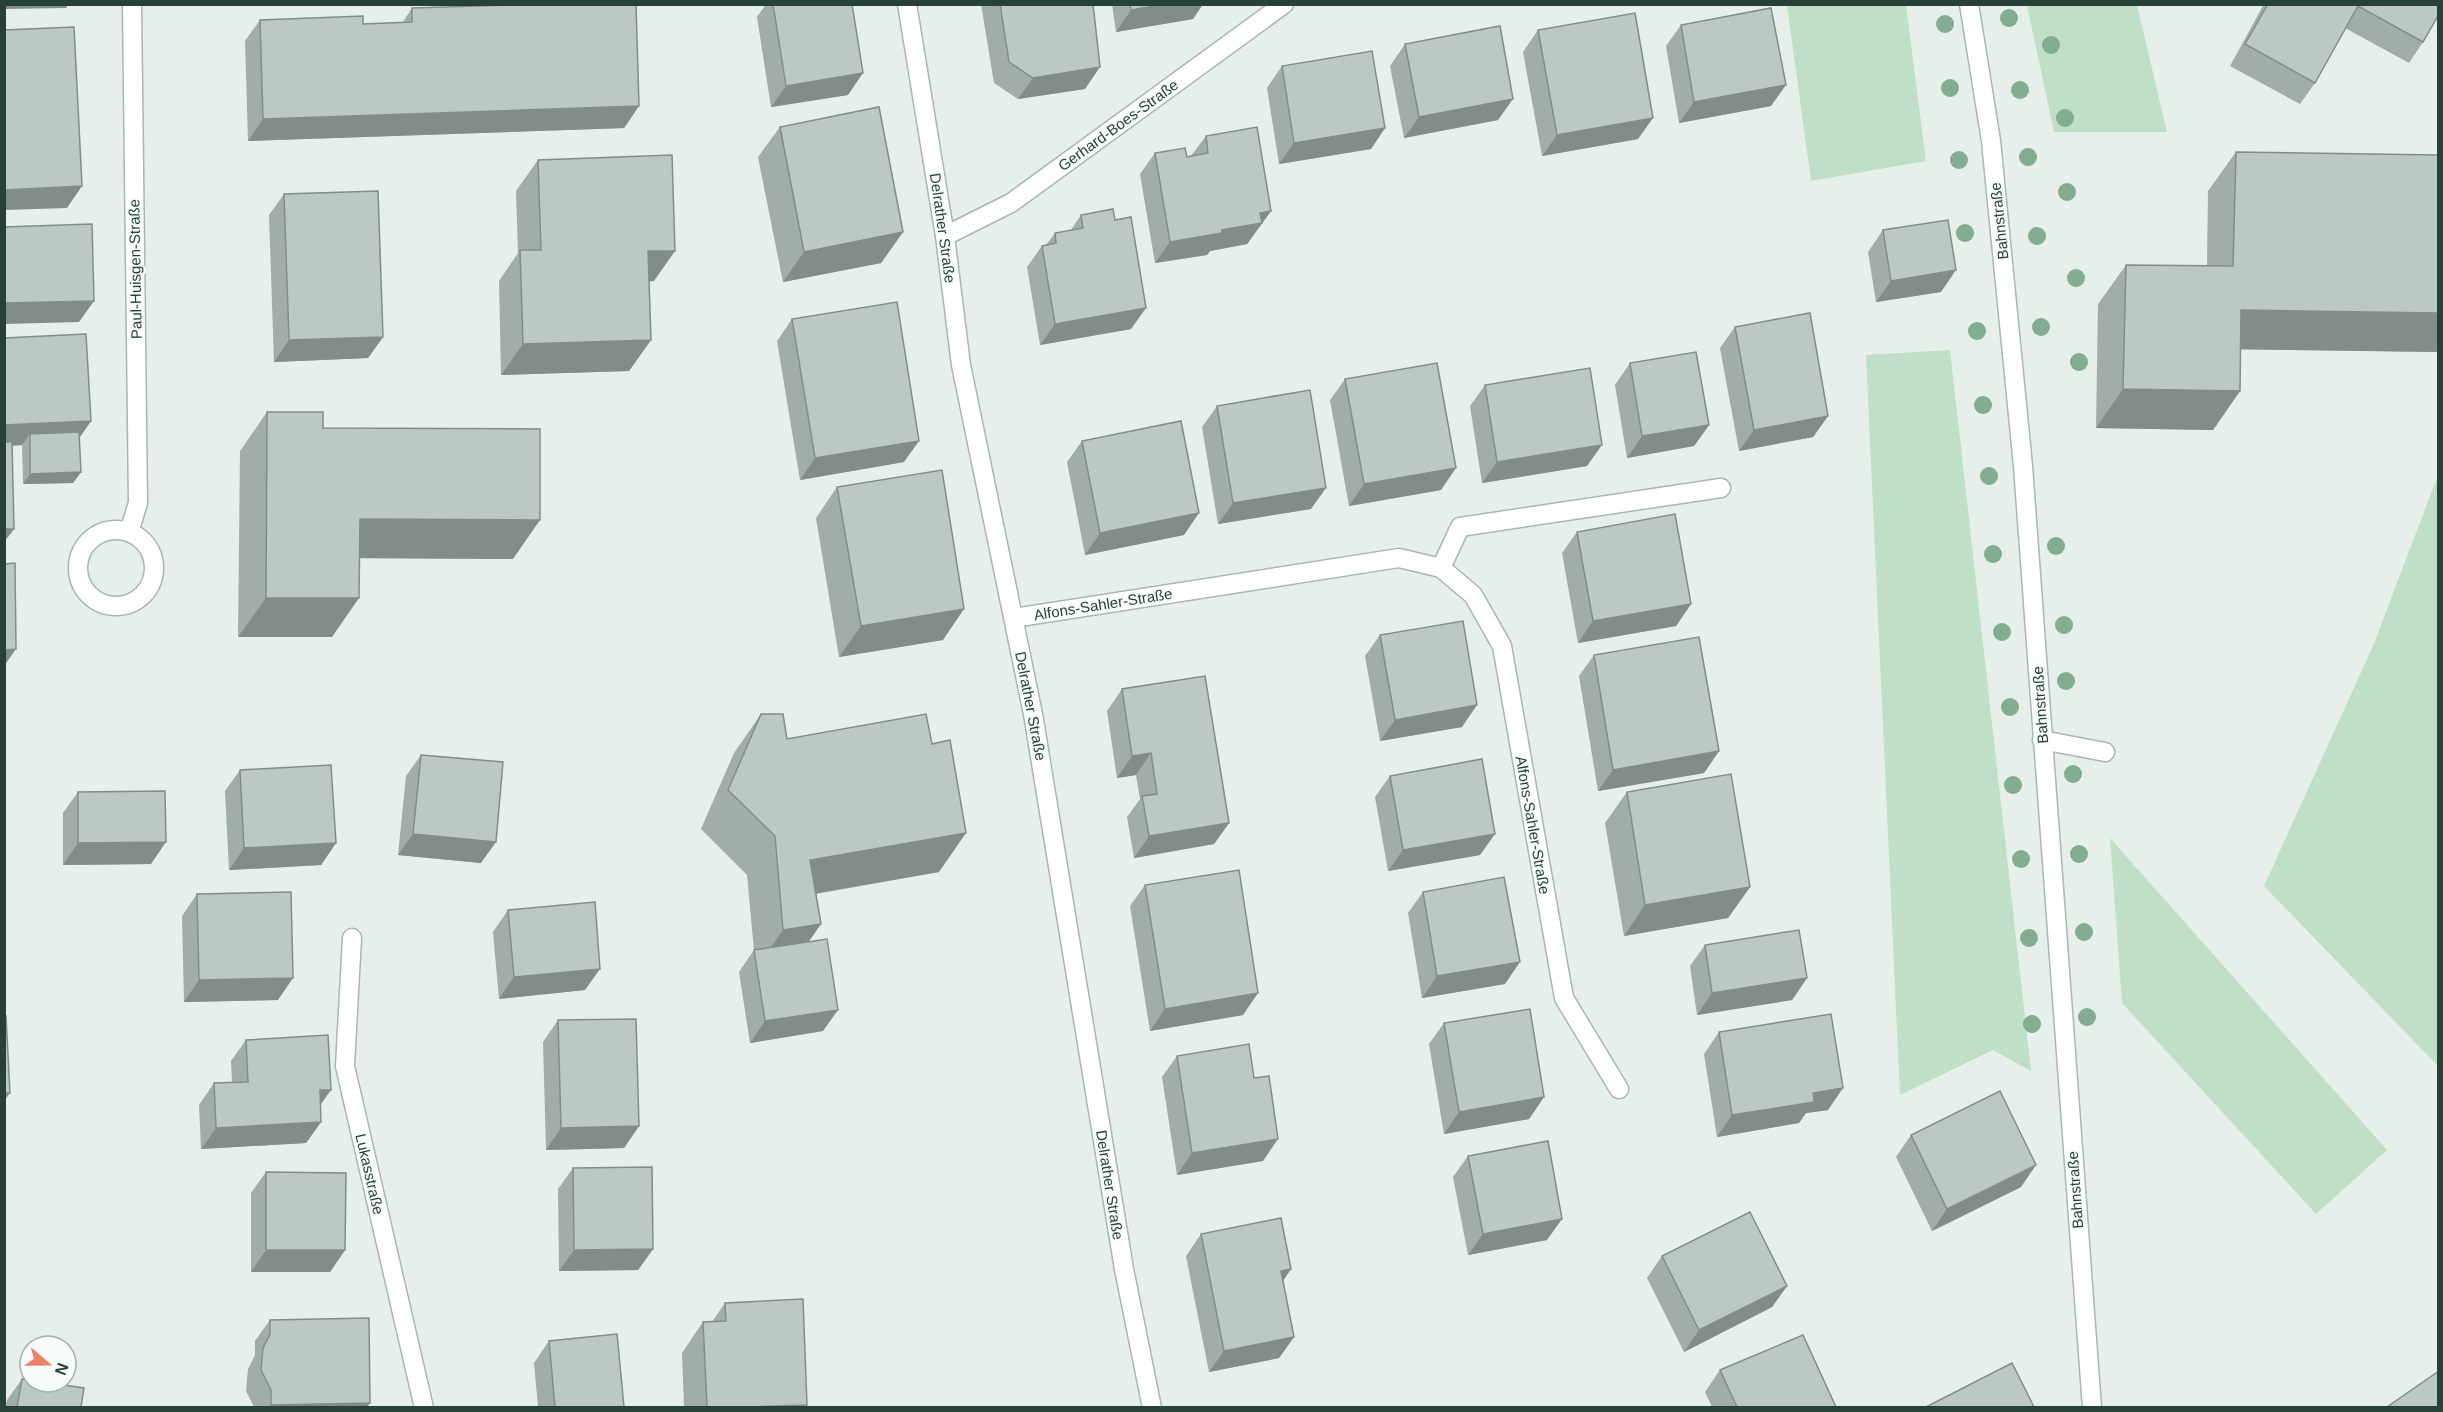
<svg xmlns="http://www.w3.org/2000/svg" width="2443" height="1412" font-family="Helvetica,sans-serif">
<rect width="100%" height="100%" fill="#e6efea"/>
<g fill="#c0dfc7">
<polygon points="1787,5 1906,5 1926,161 1811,181"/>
<polygon points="2027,5 2137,5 2167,132 2054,132"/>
<polygon points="1950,350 2031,1071 1993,1050 1900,1095 1866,355"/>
<polygon points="2438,475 2438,1066 2264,886 2373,646"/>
<polygon points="2110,838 2387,1150 2316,1214 2122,1003"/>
</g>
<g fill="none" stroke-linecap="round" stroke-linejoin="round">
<defs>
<g id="lane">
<polyline points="1441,568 1460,527 1721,488"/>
<polyline points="2042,740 2105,752"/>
</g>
<g id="street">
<polyline points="907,4 945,236 961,365 1033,714 1124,1269 1152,1408"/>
<polyline points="945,236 1011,203 1284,4"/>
<circle cx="116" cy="568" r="38"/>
<polyline points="129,532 138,503 132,4"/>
<polyline points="1014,618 1399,558 1441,568 1473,595 1502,646 1564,998 1619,1089"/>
<polyline points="352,938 345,1066 424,1408"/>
</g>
<polyline id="secondary" points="1969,4 1991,141 2023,466 2092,1408"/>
</defs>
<use href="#lane" stroke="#a8b7b1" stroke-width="21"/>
<use href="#street" stroke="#a8b7b1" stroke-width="21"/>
<use href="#secondary" stroke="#a5bab2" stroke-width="21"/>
<use href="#lane" stroke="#fff" stroke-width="18"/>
<use href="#street" stroke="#fff" stroke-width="18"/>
<use href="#secondary" stroke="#fff" stroke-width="18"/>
</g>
<g fill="#82ad91">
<circle cx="2009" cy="18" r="9"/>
<circle cx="1945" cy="24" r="9"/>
<circle cx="2051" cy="45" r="9"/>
<circle cx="1950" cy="88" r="9"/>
<circle cx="2020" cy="90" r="9"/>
<circle cx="2065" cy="118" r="9"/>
<circle cx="2028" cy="157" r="9"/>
<circle cx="1959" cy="160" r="9"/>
<circle cx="2067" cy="192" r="9"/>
<circle cx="1965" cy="233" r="9"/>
<circle cx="2037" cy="236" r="9"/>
<circle cx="2076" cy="278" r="9"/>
<circle cx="2041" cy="327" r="9"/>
<circle cx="1977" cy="331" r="9"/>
<circle cx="2079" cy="362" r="9"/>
<circle cx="1983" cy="405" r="9"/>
<circle cx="1989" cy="476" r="9"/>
<circle cx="2056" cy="546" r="9"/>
<circle cx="1993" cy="554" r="9"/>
<circle cx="2064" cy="625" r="9"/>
<circle cx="2002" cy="632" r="9"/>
<circle cx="2066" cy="681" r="9"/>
<circle cx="2010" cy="707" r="9"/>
<circle cx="2073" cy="774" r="9"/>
<circle cx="2013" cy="785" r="9"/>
<circle cx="2079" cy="854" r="9"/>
<circle cx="2021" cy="859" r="9"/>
<circle cx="2084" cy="932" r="9"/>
<circle cx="2029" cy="938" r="9"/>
<circle cx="2087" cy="1017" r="9"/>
<circle cx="2032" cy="1024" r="9"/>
</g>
<g fill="#a1ada8">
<polygon points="766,4 852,4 848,95 771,107 757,17"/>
<polygon points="981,4 1093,4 1085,89 1018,99 994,83"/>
<polygon points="1112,4 1203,4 1193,19 1116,32"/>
<polygon points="2264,4 2439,4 2423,42 2409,63 2345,28 2315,83 2300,104 2230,66"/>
<polygon points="412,8 639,106 624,128 248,141 245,41 260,20 363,24 403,22"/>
<polygon points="1681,25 1771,106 1679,123 1666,46"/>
<polygon points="1538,30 1638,139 1542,156 1523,52"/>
<polygon points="1405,44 1498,120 1404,138 1390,66"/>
<polygon points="1282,66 1385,128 1371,149 1279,164 1267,88"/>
<polygon points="780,127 903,232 881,263 783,282 758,157"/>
<polygon points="1206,136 1271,211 1247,244 1210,251 1207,255 1155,263 1140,174 1155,153 1187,157 1191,156"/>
<polygon points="2236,152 2439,155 2439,352 2241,349 2240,391 2213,430 2096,428 2098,304 2126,265 2207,266 2208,191"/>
<polygon points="538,160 654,281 649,282 651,340 629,371 501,375 499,281 518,253 516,191"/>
<polygon points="284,194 383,337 368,358 274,362 269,215"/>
<polygon points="1081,215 1131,329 1040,345 1027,267 1042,246 1046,245 1055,233 1071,230"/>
<polygon points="1883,230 1941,292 1876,302 1868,252"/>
<polygon points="792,319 904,462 800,480 777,341"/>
<polygon points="1735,327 1828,416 1813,437 1739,451 1720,348"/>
<polygon points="4,338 91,421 79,437 81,472 73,483 23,484 22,445 12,446 14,529 4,542"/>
<polygon points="1630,363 1709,425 1694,446 1627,458 1615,385"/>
<polygon points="1345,379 1441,490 1349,506 1330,400"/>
<polygon points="1485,385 1587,466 1482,483 1470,406"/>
<polygon points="1217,406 1311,509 1218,524 1202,427"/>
<polygon points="267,412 323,428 513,559 360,558 332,637 238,637 240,451"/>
<polygon points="1082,441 1184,535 1085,555 1067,462"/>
<polygon points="837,487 943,640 839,657 816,518"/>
<polygon points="1577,532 1691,604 1676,626 1578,643 1562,553"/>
<polygon points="1380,635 1462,727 1380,741 1365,656"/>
<polygon points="1594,655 1719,751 1704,773 1598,791 1579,676"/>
<polygon points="1122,689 1229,823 1214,844 1134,858 1127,817 1140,799 1136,775 1117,778 1107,711"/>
<polygon points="761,714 787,739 939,872 816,894 809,941 823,1031 750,1043 739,972 754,950 747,875 701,829 734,753"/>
<polygon points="421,755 481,863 398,855 406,776"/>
<polygon points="240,770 336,843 321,865 229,870 225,791"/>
<polygon points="1390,776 1480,855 1388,871 1375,797"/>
<polygon points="78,792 151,864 63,865 63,813"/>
<polygon points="1627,792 1750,887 1728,918 1624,936 1605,823"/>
<polygon points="1145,885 1243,1015 1150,1031 1130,906"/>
<polygon points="1423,892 1505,984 1422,998 1408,913"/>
<polygon points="197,894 278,1000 184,1002 182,916"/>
<polygon points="508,910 585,990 499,999 493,932"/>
<polygon points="1705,945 1807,978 1792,1000 1697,1015 1690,966"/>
<polygon points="558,1020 639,1126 624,1148 546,1150 543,1042"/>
<polygon points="1444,1023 1544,1097 1529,1119 1444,1134 1429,1044"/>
<polygon points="1719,1032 1828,1110 1806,1113 1799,1123 1717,1137 1704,1054"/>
<polygon points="246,1040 320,1104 321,1122 306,1143 201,1149 199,1105 214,1083 232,1082 231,1061"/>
<polygon points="1177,1056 1254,1078 1263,1161 1177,1175 1162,1077"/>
<polygon points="1911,1135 2021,1187 1932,1231 1896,1157"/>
<polygon points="1468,1156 1547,1240 1468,1255 1453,1177"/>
<polygon points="573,1168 653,1249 638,1270 559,1271 558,1189"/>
<polygon points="266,1172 345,1250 330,1272 251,1272 251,1193"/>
<polygon points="1201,1234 1291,1269 1283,1281 1294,1337 1279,1358 1209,1372 1186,1256"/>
<polygon points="1662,1256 1787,1286 1772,1307 1684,1352 1647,1278"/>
<polygon points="725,1303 805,1407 684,1407 682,1353 703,1322 712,1322"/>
<polygon points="270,1320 367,1407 254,1407 246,1391 248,1369 255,1355 255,1341"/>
<polygon points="549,1341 624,1407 538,1407 534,1363"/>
<polygon points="1720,1370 1836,1407 1712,1407 1705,1392"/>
<polygon points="22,1379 81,1407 5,1407 7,1400"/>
</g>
<g fill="#838d88">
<polygon points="4,4 69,4 66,8 4,9"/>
<polygon points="1166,4 1203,4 1193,19 1116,32 1131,10"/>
<polygon points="1100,67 1085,89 1018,99 1033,78"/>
<polygon points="863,73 848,95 771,107 786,86"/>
<polygon points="1786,85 1771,106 1679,123 1694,102"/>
<polygon points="1513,99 1498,120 1404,138 1419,117"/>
<polygon points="639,106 624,128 248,141 263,119"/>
<polygon points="1653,118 1638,139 1542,156 1557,135"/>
<polygon points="1385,128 1371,149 1279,164 1294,143"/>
<polygon points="82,186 67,208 4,210 4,190"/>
<polygon points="1271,211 1247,244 1210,251 1207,255 1155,263 1170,242 1222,230 1260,213"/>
<polygon points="903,232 881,263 783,282 804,252"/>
<polygon points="648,251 675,251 654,281 627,282"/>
<polygon points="1956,270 1941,292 1876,302 1891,281"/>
<polygon points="94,301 79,322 4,324 4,303"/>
<polygon points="1146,308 1131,329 1040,345 1055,324"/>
<polygon points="2241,310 2439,313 2439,352 2214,349"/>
<polygon points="383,337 368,358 274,362 289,340"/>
<polygon points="651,340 629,371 501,375 523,344"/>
<polygon points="2123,389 2240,391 2213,430 2096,428"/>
<polygon points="1828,416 1813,437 1739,451 1754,430"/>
<polygon points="91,421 76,443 30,434 22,445 4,446 4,425"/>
<polygon points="1709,425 1694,446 1627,458 1642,436"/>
<polygon points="919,441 904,462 800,480 815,458"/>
<polygon points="1602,445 1587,466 1482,483 1497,462"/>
<polygon points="1456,468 1441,490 1349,506 1364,484"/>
<polygon points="81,472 73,483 23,484 30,474"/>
<polygon points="1326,488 1311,509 1218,524 1233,503"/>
<polygon points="1199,513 1184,535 1085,555 1100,533"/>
<polygon points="360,519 540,520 513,559 332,558"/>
<polygon points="4,529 14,529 4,542"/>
<polygon points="266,598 359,598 332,637 238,637"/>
<polygon points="1691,604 1676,626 1578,643 1593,621"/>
<polygon points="964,609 943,640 839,657 861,626"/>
<polygon points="16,649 4,666 4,650"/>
<polygon points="1477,705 1462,727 1380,741 1395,720"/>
<polygon points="1719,751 1704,773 1598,791 1613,770"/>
<polygon points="1151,753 1136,775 1117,778 1132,756"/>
<polygon points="1229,823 1214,844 1134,858 1149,836"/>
<polygon points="966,833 939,872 783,899 810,860"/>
<polygon points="413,834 496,842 481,863 398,855"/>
<polygon points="1495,834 1480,855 1388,871 1403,850"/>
<polygon points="166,842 151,864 63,865 78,843"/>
<polygon points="336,843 321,865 229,870 244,848"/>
<polygon points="1750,887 1728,918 1624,936 1645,905"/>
<polygon points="821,924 794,963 756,969 783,930"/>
<polygon points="1520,962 1505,984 1422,998 1437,976"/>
<polygon points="600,969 585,990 499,999 514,977"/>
<polygon points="293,978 278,1000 184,1002 199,980"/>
<polygon points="1807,978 1792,1000 1697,1015 1712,993"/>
<polygon points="1258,993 1243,1015 1150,1031 1165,1009"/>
<polygon points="838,1010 823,1031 750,1043 765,1021"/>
<polygon points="1843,1088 1828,1110 1806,1113 1799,1123 1717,1137 1732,1115 1813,1093"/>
<polygon points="320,1090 331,1090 316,1111"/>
<polygon points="4,1093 10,1093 4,1101"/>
<polygon points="1544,1097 1529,1119 1444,1134 1459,1112"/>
<polygon points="321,1122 306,1143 201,1149 216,1128"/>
<polygon points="639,1126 624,1148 546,1150 561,1128"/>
<polygon points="1278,1139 1263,1161 1177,1175 1192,1153"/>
<polygon points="2036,1165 2021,1187 1932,1231 1947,1209"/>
<polygon points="1562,1219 1547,1240 1468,1255 1483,1234"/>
<polygon points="653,1249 638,1270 559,1271 574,1250"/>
<polygon points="266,1250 345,1250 330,1272 251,1272"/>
<polygon points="1291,1269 1276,1291 1281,1271"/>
<polygon points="1787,1286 1772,1307 1684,1352 1699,1330"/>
<polygon points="1294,1337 1279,1358 1209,1372 1224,1351"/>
<polygon points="370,1403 367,1407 269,1407 271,1405"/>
<polygon points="807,1405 805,1407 749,1407"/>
</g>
<g fill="#bbc9c3" stroke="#838d88" stroke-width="1.5">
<polygon points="540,4 636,4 639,106 263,119 260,20 363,16 363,24 412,22 412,8"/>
<polygon points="773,4 852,4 863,73 786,86"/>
<polygon points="1000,4 1093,4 1100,67 1033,78 1009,62"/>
<polygon points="1130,4 1166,4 1131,10"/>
<polygon points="2268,4 2439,4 2439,14 2423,42 2358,6 2315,83 2245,44"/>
<polygon points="1771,8 1786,85 1694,102 1681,25"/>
<polygon points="1635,13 1653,118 1557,135 1538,30"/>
<polygon points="1500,26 1513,99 1419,117 1405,44"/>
<polygon points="74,27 82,186 4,190 4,30"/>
<polygon points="1372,51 1385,128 1294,143 1282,66"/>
<polygon points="879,107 903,232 804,252 780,127"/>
<polygon points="1257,127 1271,211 1260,213 1262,223 1222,230 1222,233 1170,242 1155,153 1185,148 1187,157 1208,153 1206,136"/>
<polygon points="2236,152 2439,155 2439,313 2241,310 2240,391 2123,389 2126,265 2233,266"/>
<polygon points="672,155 675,251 648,251 651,340 523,344 520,250 541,250 538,160"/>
<polygon points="378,191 383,337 289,340 284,194"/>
<polygon points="1113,209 1115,220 1131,217 1146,308 1055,324 1042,246 1056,243 1055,233 1083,228 1081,215"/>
<polygon points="1948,220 1956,270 1891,281 1883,230"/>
<polygon points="92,224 94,301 4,303 4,227"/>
<polygon points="897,302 919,441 815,458 792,319"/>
<polygon points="1810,313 1828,416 1754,430 1735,327"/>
<polygon points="86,334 91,421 4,425 4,338"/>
<polygon points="1696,352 1709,425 1642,436 1630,363"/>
<polygon points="1437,363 1456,468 1364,484 1345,379"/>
<polygon points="1590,368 1602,445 1497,462 1485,385"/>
<polygon points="1310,390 1326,488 1233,503 1217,406"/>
<polygon points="267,412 323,412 323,428 540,429 540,520 360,519 359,598 266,598"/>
<polygon points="1181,421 1199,513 1100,533 1082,441"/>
<polygon points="79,432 81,472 30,474 30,434"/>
<polygon points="4,442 12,442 14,529 4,529"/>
<polygon points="942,470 964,609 861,626 837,487"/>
<polygon points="1675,514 1691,604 1593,621 1577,532"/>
<polygon points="15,563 16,649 4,650 4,564"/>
<polygon points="1463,621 1477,705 1395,720 1380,635"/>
<polygon points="1699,637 1719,751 1613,770 1594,655"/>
<polygon points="1205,676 1229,823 1149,836 1142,796 1157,794 1151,753 1132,756 1122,689"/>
<polygon points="761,714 783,714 787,739 926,714 932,744 950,740 966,833 810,860 821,924 783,930 775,836 728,790"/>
<polygon points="421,755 503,762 496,842 413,834"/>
<polygon points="1482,759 1495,834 1403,850 1390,776"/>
<polygon points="331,765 336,843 244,848 240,770"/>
<polygon points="1731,774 1750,887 1645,905 1627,792"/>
<polygon points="165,791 166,842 78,843 78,792"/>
<polygon points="1239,870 1258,993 1165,1009 1145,885"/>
<polygon points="1504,877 1520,962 1437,976 1423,892"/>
<polygon points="291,892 293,978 199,980 197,894"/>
<polygon points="595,902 600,969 514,977 508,910"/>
<polygon points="1799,930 1807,978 1712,993 1705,945"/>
<polygon points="827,939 838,1010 765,1021 754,950"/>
<polygon points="1530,1009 1544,1097 1459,1112 1444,1023"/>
<polygon points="1831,1014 1843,1088 1813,1093 1814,1102 1732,1115 1719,1032"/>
<polygon points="4,1016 6,1016 10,1093 4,1093"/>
<polygon points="636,1019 639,1126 561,1128 558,1020"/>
<polygon points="328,1035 331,1090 320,1090 321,1122 216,1128 214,1083 248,1082 246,1040"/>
<polygon points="1249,1044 1254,1078 1269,1076 1278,1139 1192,1153 1177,1056"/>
<polygon points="2000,1091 2036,1165 1947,1209 1911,1135"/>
<polygon points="1548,1141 1562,1219 1483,1234 1468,1156"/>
<polygon points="652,1167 653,1249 574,1250 573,1168"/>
<polygon points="266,1172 346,1173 345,1250 266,1250"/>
<polygon points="1750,1212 1787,1286 1699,1330 1662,1256"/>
<polygon points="1281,1218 1291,1269 1281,1271 1294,1337 1224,1351 1201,1234"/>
<polygon points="803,1299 807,1405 749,1407 707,1407 703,1322 726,1321 725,1303"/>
<polygon points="369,1318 370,1403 271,1405 271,1390 261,1370 263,1348 270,1334 270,1320"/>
<polygon points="617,1334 624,1407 555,1407 549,1341"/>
<polygon points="1803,1335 1836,1407 1737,1407 1720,1370"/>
<polygon points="2012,1363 2034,1407 1926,1407"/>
<polygon points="2439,1371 2439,1407 2387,1407"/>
<polygon points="22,1379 30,1380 30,1382 43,1382 84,1388 81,1407 17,1407"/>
</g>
<g text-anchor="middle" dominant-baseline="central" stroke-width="5" stroke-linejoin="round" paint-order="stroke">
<g font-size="15" fill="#254138" stroke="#f7fbf9">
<text transform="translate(1118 125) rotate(-36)">Gerhard-Boes-Straße</text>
<text transform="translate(1999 221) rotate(-96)">Bahnstraße</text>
<text transform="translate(943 228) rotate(82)">Delrather Straße</text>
<text transform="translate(135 269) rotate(-91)">Paul-Huisgen-Straße</text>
<text transform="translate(1103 604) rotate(-9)">Alfons-Sahler-Straße</text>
<text transform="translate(2040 705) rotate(-94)">Bahnstraße</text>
<text transform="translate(1031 706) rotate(79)">Delrather Straße</text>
<text transform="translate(1533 825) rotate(80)">Alfons-Sahler-Straße</text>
<text transform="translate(370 1174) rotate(77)">Lukasstraße</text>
<text transform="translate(1110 1185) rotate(81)">Delrather Straße</text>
<text transform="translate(2075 1190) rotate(-94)">Bahnstraße</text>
</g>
</g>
<rect width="2443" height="1412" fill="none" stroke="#254138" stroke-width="12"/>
<g transform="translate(48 1364) rotate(110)"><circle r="28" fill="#f7fbf9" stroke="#a3b1ac" stroke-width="1.5"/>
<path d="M0-4.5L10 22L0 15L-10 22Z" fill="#ee8065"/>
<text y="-9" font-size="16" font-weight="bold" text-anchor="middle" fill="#254138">N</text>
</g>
</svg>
